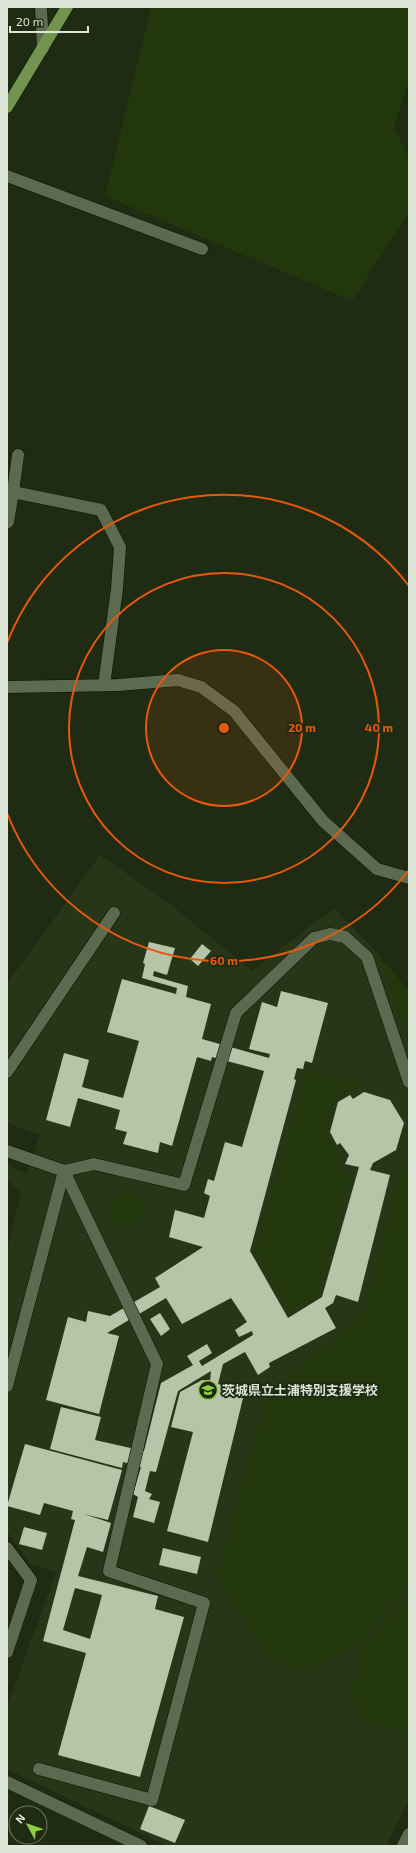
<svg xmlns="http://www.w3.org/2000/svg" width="416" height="1853" font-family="'Exo 2','Noto Sans JP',sans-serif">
<rect width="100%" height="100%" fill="#1f2b13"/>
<polygon fill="#283618" points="100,855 166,901 252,971 334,908 379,955 409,991 409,1800 386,1846 167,1846 7,1769 7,1707 56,1572 30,1564 7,1531 7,1250 21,1193 7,1178 7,1164 27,1174 40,1135 7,1123 7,984"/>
<g fill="#23370c">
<polygon points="151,7 409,7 409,80 394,127 409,159 409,213 352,301 105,196"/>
<polygon points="379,955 409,991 409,1044"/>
<polygon points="306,1071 362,1085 335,1099 325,1134 340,1157 337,1169 351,1175 318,1295 288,1311 256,1250"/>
<polygon points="409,1140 409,1585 361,1641 308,1673 270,1659 217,1577 268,1393 363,1316"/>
<circle cx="126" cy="1210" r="17"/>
<polygon points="409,1593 409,1738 361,1716 351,1690 365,1644"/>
</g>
<g fill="#b6c5a8" fill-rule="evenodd">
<polygon points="149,942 175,948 167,975 154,971 153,976 188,986 186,997 211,1004 202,1039 269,1058 270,1054 249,1049 262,1002 277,1007 281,991 328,1003 312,1063 305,1061 303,1069 297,1068 294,1079 296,1080 250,1251 288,1318 322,1297 359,1167 345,1164 349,1155 340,1143 337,1145 330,1132 338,1102 350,1095 353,1099 364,1092 390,1100 404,1123 396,1150 373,1163 370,1170 390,1175 358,1302 336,1295 333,1303 325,1308 336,1328 269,1363 270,1367 258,1375 245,1352 223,1364 218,1384 245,1390 208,1542 167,1531 193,1432 171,1427 180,1392 202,1380 210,1381 211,1371 178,1391 156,1472 150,1471 145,1491 152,1494 149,1499 160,1502 154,1523 133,1517 138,1497 133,1494 141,1467 123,1462 122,1468 50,1449 61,1407 101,1417 95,1440 144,1451 161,1383 193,1365 187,1356 207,1344 212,1353 199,1361 202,1366 253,1335 252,1331 239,1337 235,1330 247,1322 231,1298 182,1324 166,1298 107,1333 119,1336 99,1414 46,1400 68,1317 86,1322 88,1311 110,1316 160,1287 155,1278 203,1247 169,1237 175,1210 204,1218 210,1196 204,1193 208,1179 214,1181 225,1142 242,1147 264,1071 212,1057 211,1061 197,1057 172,1146 160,1142 158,1153 123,1144 127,1132 115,1129 120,1110 78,1098 70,1127 46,1120 64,1053 89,1060 82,1087 123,1098 139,1041 107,1032 122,979 176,994 177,988 142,978 145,964 143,963"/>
<polygon points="202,944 211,951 198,966 190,959"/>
<polygon points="160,1313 170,1329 161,1336 150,1319"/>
<path d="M25,1444L122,1470L108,1520L84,1514L111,1523L103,1552L87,1547L78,1576L158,1596L155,1609L184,1617L140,1777L58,1755L86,1653L43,1641L75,1520L71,1519L73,1511L44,1503L40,1515L7,1506ZM75,1588L102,1595L90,1639L63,1630Z"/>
<polygon points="24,1527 47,1533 42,1550 19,1544"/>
<polygon points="163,1548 201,1557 197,1574 159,1565"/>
<polygon points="149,1806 185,1820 175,1843 140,1829"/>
</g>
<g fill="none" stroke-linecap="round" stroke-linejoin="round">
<defs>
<g id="minor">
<polyline points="41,7 43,48"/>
<polyline points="7,176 202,249"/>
<polyline points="18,455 13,492 101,510 120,547 117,589 104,685"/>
<polyline points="8,522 13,492"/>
<polyline points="7,687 118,685 178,680 201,687 234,711 323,821 377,869 409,878"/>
<polyline points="7,1072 114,913"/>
<polyline points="7,1151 64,1171 94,1164 184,1185 236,1013 314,938 330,934 345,937 367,957 409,1082"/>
<polyline points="7,1386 64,1171"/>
<polyline points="7,1548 31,1580 7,1652"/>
<polyline points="39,1769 152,1800 204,1603 109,1571 157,1364 64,1171"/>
<polyline points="7,1782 141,1846"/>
<polyline points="403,1846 409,1834"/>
</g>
<polyline id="major" points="7,107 67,7"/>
</defs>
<use href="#minor" stroke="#091301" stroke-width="13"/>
<use href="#major" stroke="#091301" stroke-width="13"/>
<use href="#minor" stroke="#5c6a50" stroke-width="12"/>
<use href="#major" stroke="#739451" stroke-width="12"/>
</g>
<circle cx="224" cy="728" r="78" fill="#e8590c" fill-opacity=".12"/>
<g fill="none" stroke="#e8590c" stroke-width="2">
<circle cx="224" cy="728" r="78"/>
<circle cx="224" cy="728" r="155"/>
<path d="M409 870A233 233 0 0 1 7 813M7 643A233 233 0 0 1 409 586"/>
</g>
<defs>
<symbol id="school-ring" viewBox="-11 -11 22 22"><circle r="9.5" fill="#1f2b13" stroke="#8fcd42" stroke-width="1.5"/><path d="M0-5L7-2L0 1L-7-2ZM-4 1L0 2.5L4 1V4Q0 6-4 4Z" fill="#8fcd42"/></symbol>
</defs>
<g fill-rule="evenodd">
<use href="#school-ring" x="197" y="1379" width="22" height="22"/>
</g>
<g text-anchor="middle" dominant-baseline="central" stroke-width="4" stroke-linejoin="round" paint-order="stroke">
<g font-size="13" font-weight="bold" fill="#dee6d7" stroke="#1f2b13" text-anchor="start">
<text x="222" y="1390">茨城県立土浦特別支援学校</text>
</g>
</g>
<circle cx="224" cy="728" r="6" fill="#e8590c" stroke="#1f2b13" stroke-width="2"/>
<g font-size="12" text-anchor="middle" font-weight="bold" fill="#e8590c" stroke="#1f2b13" stroke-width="4" stroke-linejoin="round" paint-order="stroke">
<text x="302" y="732">20 m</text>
<text x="379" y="732">40 m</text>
<text x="224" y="965">60 m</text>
</g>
<rect width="416" height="1853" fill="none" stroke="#dee6d7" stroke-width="16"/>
<g transform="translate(28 1825) rotate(310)"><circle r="19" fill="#1f2b13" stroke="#6b7661"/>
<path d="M0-3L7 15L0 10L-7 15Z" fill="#8fcd42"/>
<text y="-6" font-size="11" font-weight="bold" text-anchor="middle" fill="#dee6d7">N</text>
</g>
<path d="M10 26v6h78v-6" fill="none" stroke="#dee6d7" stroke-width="2"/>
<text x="16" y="26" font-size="12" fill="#dee6d7" stroke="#1f2b13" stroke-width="3" paint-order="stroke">20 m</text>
</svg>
